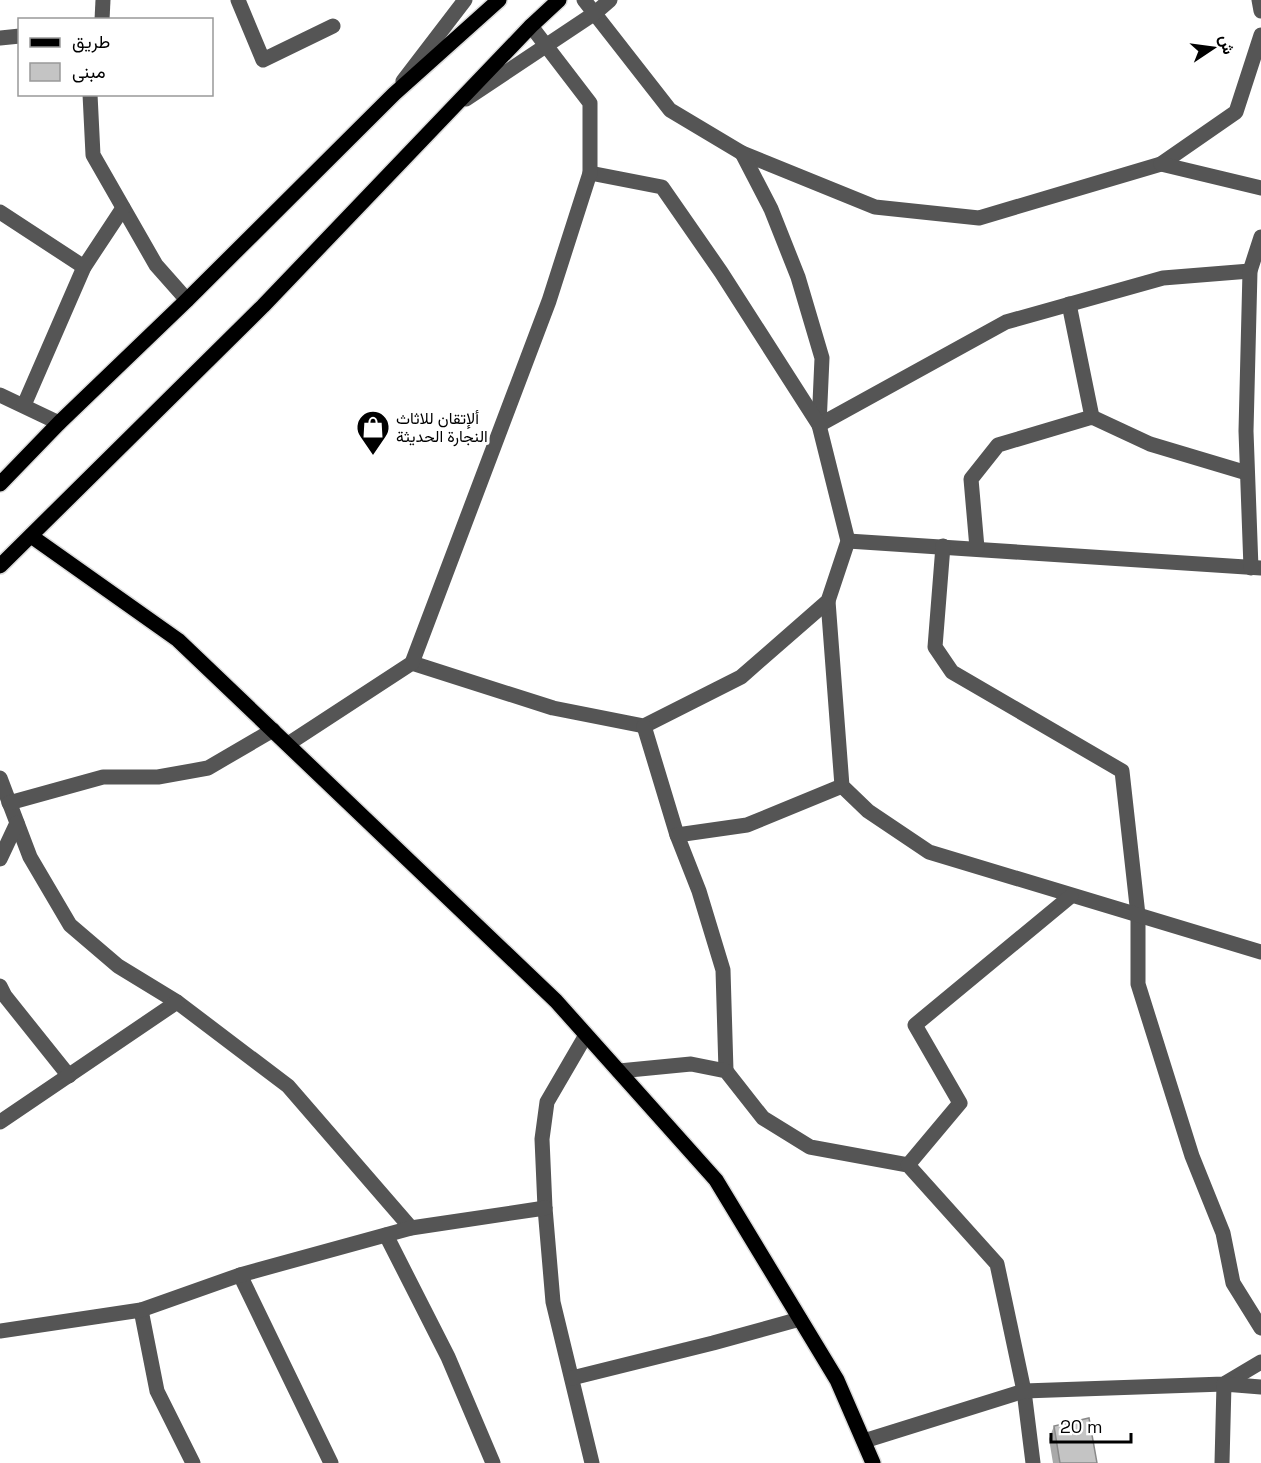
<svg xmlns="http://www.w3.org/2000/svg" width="1261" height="1463" font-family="'Space Grotesk',Vazirmatn,sans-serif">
<rect width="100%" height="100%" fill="#fff"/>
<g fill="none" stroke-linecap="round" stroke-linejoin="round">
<defs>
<g id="major">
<polyline points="0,484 59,423 187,300 394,94 499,0"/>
<polyline points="31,536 178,640 556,1001 716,1180 837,1380 873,1463"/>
<polyline points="0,566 263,306 531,26 559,0"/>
</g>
</defs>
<use href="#major" stroke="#dbdbdb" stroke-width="18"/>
<g stroke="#555" stroke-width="15">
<polyline points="238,0 263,60 333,26"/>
<polyline points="584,0 670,110 742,153 875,207 979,218 1161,164 1236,112 1261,35"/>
<polyline points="1259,0 1261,11"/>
<polyline points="102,20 103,0"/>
<polyline points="0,38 20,36"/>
<polyline points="403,81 465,0"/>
<polyline points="90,94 93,155 156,265 187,300"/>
<polyline points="466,99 595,13 610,0"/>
<polyline points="742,153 771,209 798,277 822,358 819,425"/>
<polyline points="1161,164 1261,188"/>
<polyline points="0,212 84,267"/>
<polyline points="1069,304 1092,417"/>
<polyline points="0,395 59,423"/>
<polyline points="24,405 84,267 123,208"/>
<polyline points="819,425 1006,322 1163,278 1250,271"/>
<polyline points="848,541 1261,568"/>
<polyline points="943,546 935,647 952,672 1122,771 1138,915 1138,984 1192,1156 1223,1233 1233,1283 1261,1328"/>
<polyline points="977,548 971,479 998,445 1092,417 1150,444 1247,473"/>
<polyline points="1251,568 1246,431 1250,271 1261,237"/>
<polyline points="828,601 842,786 868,811 929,852 1261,952"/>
<polyline points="412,663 553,708 644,726 741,677 828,601 848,541 819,425 721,272 662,187 590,173"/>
<polyline points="644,726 677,835 699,891 723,970 726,1071"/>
<polyline points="288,744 412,663 549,301 590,173 590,103 531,26"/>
<polyline points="0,778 30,857 70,925 118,966 177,1002 288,1086 411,1228"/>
<polyline points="9,803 103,777 158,777 208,768 273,730"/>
<polyline points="677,835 747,825 842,786"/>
<polyline points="0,859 17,823"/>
<polyline points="0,986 5,996 69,1076"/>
<polyline points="586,1035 547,1102 542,1139 545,1208 553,1302 592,1463"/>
<polyline points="619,1071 691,1064 726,1071 763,1118 810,1147 908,1165 997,1264 1024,1391 1033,1463"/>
<polyline points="0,1122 177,1002"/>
<polyline points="908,1165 960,1103 915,1025 1071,896"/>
<polyline points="386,1235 448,1357 493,1463"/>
<polyline points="240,1275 331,1463"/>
<polyline points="141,1310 157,1391 193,1463"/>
<polyline points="0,1331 141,1310 240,1275 411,1228 545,1208"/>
<polyline points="572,1378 713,1343 800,1319"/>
<polyline points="864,1441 1024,1391 1224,1384 1261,1362"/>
<polyline points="1222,1463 1224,1384 1261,1387"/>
</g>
<use href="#major" stroke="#000" stroke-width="15"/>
</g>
<polygon fill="#a9a9a9" points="1054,1426 1097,1463 1053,1463 1049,1439"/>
<polygon fill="#c4c4c4" stroke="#898989" stroke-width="1.5" points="1089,1418 1097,1463 1060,1463 1054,1426"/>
<defs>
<symbol id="shop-pin" viewBox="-11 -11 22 30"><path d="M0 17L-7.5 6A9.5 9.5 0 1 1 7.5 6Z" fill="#000" stroke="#fff"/><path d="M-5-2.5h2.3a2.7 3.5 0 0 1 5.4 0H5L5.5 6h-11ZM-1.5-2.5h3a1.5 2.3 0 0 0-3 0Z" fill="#fff"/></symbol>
</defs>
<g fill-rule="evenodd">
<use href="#shop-pin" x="354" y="408" width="38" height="52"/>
</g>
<g text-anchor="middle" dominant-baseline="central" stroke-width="6" stroke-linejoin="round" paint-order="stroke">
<g font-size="16" fill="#000" stroke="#fff" text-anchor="start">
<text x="396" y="418">ألإتقان للاثاث<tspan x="396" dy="18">النجارة الحديثة</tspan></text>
</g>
</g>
<rect x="18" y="18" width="195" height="78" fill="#ffffff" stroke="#999999" stroke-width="1.5"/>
<rect x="30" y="38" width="30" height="9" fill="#000000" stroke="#999999" stroke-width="1.5"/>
<text x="72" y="48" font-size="18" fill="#000000">طريق</text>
<rect x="30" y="63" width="30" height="18" fill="#c4c4c4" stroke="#999999" stroke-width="1.5"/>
<text x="72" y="78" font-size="18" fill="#000000">مبنى</text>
<g transform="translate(1213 48) rotate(77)" stroke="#ffffff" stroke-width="4.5" paint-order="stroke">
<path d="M0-4.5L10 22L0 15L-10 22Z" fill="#000000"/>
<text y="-9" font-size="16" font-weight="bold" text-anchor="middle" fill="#000000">ش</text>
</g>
<path d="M1051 1433v9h80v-9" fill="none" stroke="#000000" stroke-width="3"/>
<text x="1060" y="1433" font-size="18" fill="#000000" stroke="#ffffff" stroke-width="4.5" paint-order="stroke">20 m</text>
</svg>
